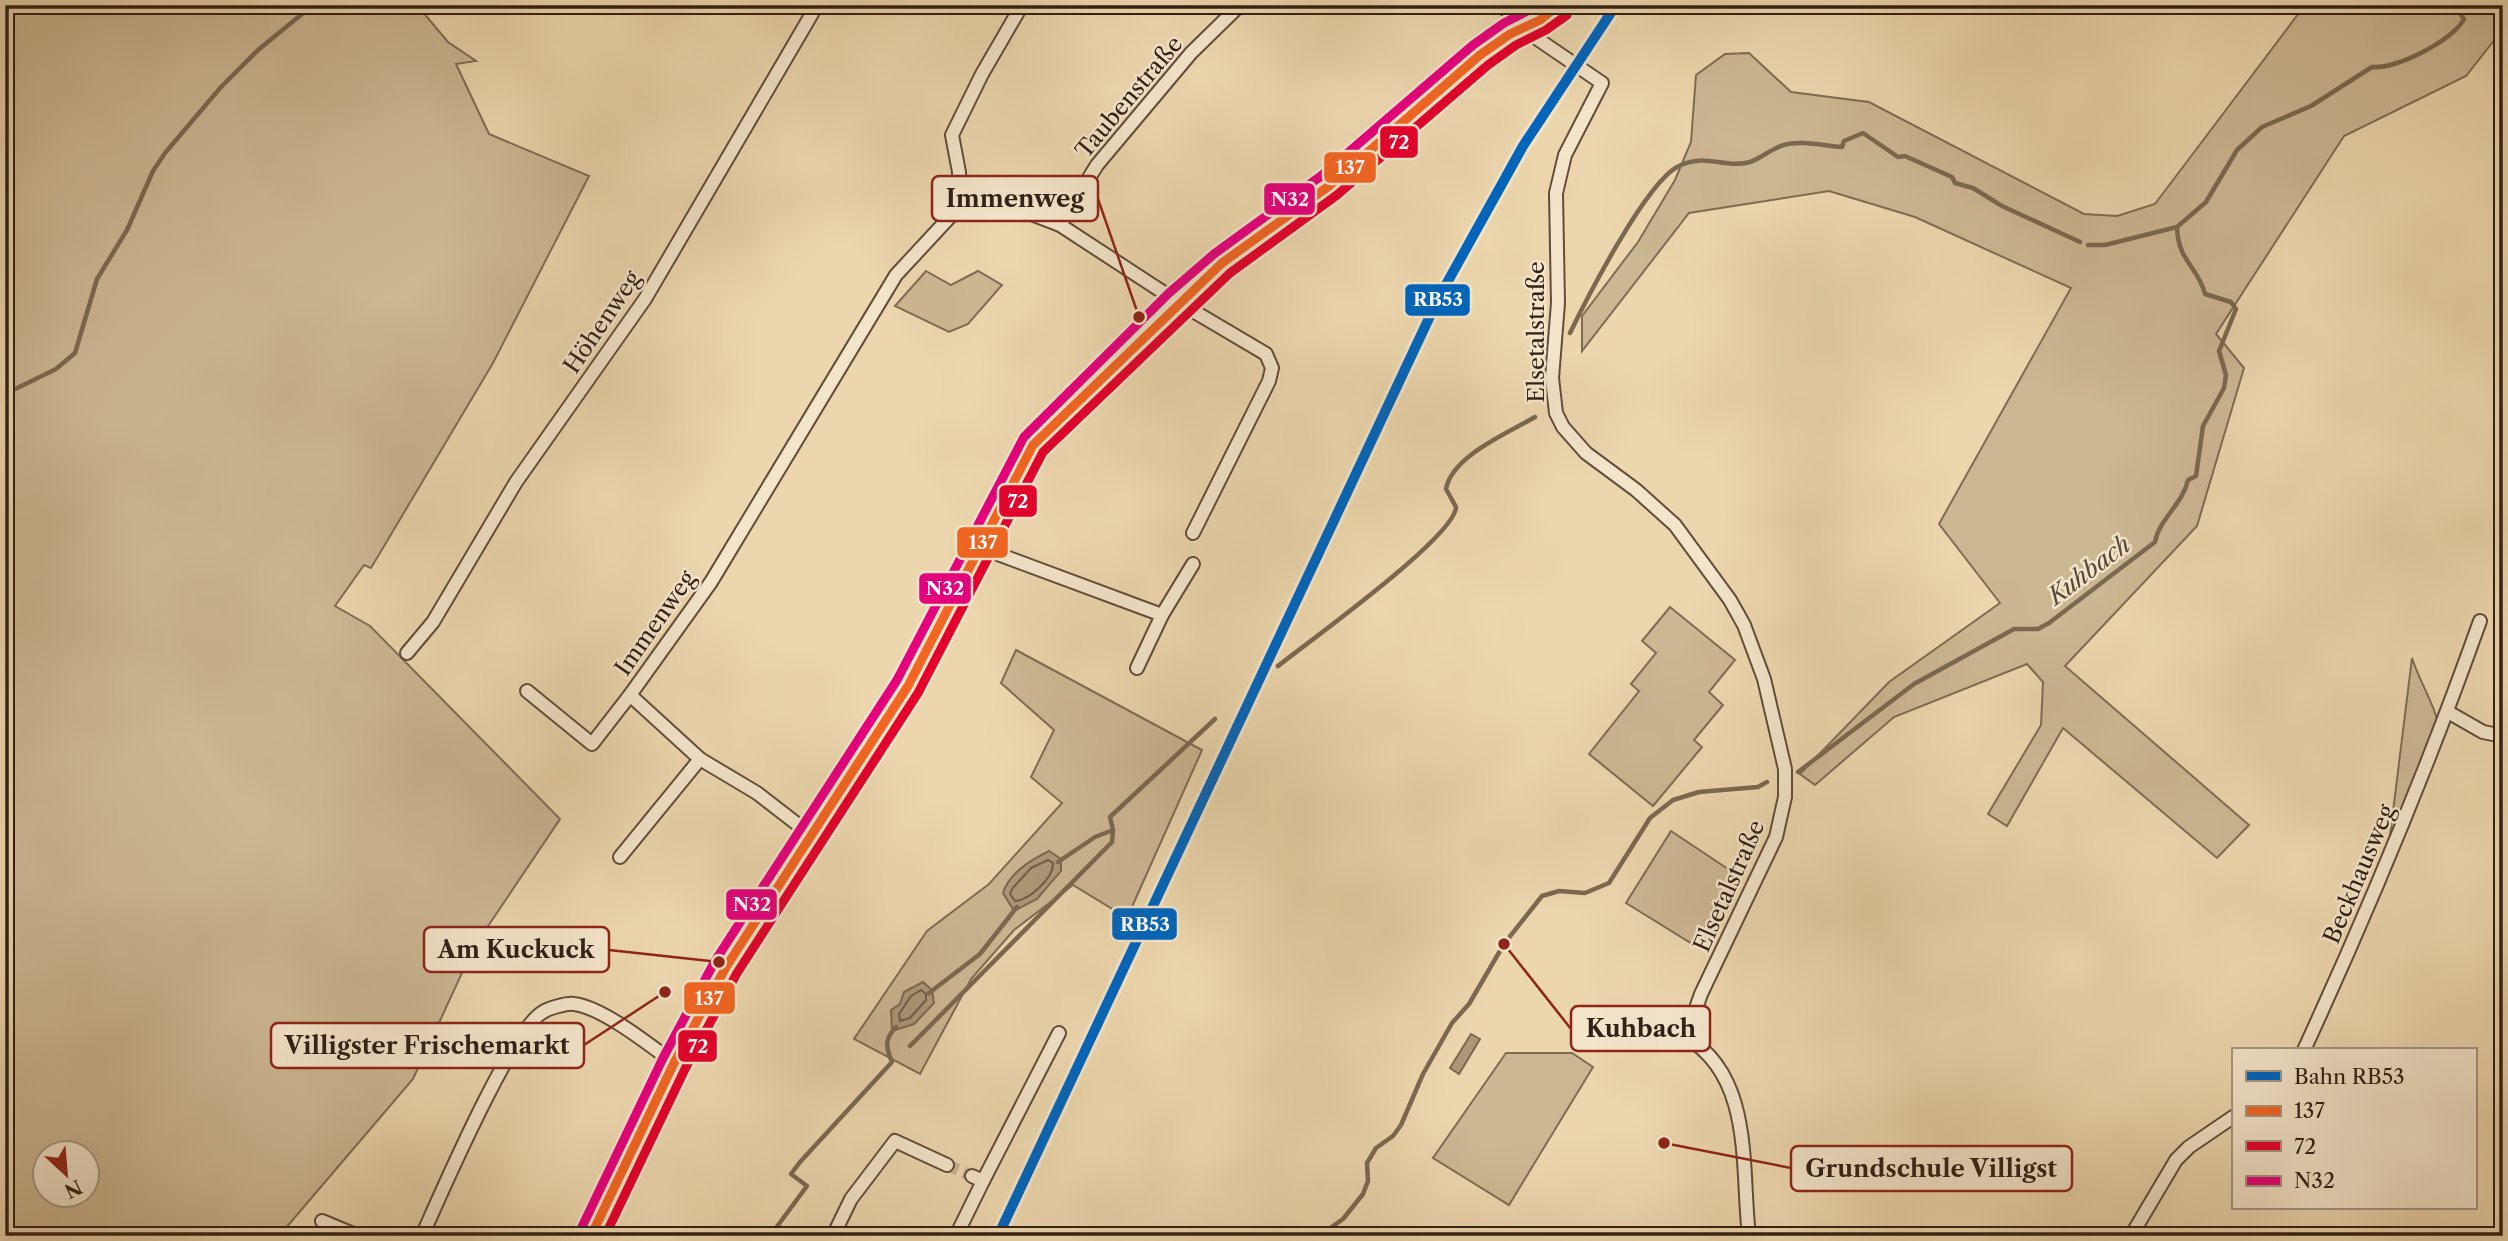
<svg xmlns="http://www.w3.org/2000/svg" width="2508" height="1241" font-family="'Libre Caslon Text',serif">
<rect width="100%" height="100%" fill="#ecd6ad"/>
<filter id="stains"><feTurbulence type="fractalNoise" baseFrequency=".00286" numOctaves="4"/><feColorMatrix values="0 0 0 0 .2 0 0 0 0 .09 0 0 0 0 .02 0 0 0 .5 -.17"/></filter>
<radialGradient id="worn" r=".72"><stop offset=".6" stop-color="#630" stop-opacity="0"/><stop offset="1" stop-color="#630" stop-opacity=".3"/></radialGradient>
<g fill="#ccb793" stroke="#7e6c54" stroke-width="2" fill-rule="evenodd">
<path d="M5,5H417L448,42L476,61L456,64L489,134L589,176L493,363L371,568L364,565L335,606L370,626L560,819L474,947L413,1079L279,1236H5ZM46,1154H88V1196H46Z"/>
<polygon points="2305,5 2503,5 2503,29 2466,76 2344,136 2216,334 2244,368 2197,526 2065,666 2249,825 2217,858 2063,728 2007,826 1988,814 2041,725 2043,682 2027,664 1894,717 1815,785 1800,774 1889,682 2000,603 1939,524 2071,288 1915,217 1829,191 1689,213 1582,351 1582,316 1638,242 1675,180 1691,142 1696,75 1725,54 1749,53 1791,92 1869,102 2084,214 2117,216 2155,204"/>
<polygon points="926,271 951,285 978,271 1002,285 968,324 949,332 895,306"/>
<polygon points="1670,607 1735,660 1709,692 1723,705 1694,740 1702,747 1653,806 1589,754 1639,691 1631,684 1656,653 1642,641"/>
<polygon points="1016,650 1202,750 1127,918 1073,885 1014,930 971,979 920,1074 854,1039 927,931 989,884 1062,803 1031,777 1054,730 1001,683"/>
<path d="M2412,658C2419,680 2432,700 2438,722L2388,852Z"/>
<polygon points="1671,831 1737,875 1694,945 1626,903"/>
<polygon points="1506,1053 1572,1053 1593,1067 1509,1205 1433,1158"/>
</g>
<g fill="#ac9879" stroke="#7b6851" stroke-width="2">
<path d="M1049,851L1061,859V871L1037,899L1014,911L1003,893C1009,873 1031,860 1049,851Z"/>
<polygon points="923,982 932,990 934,1003 914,1024 892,1031 891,1010 900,1004 904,992"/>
<polygon points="1471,1034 1480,1039 1459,1074 1450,1068"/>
</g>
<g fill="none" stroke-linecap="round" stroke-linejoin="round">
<g stroke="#6e5c47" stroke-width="2">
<path d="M1048,860L1053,863C1054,878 1029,900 1015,901L1010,894L1012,889L1031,868Z"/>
<polygon points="921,990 926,994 926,1000 910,1018 900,1021 899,1014 911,996"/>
</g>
<g stroke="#7b6851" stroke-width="4.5">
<polyline points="2088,245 2105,245 2177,227"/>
<path d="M1570,333C1588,296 1645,185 1677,167C1703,152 1726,169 1750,162C1762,158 1772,148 1784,145C1800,140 1825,146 1842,147L1844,141L1863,133L1898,157L1905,156L1952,177L1955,183L1973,188L2002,206L2080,242"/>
<polyline points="5,394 56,369 75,353 97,279 127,230 153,171 165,153 221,87 258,50 313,5"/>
<path d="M1278,666C1308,642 1455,537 1456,507L1446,489C1452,456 1508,433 1535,417"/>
<path d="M1798,772L1914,684L2014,629H2038L2049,623L2155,542C2159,519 2183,504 2188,480L2196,476L2203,426L2224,388L2226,375L2219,351L2236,309L2231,302L2205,294C2198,266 2178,262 2177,227L2206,202L2237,150L2262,127L2311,106L2372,67C2397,69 2452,41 2464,19L2454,5"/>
<polyline points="1058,862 1095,837 1113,830 1110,817 1215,719"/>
<polyline points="929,993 980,954 1017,907"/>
<polyline points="910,1046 1112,842 1113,830"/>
<path d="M770,1236L807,1186L791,1174L800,1162L892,1062C886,1048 884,1039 896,1027"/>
<polyline points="1319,1236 1343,1219 1363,1194 1368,1181 1367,1163 1376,1148 1393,1136 1401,1125 1423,1074 1452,1023 1469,1004 1504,944 1542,896 1559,891 1585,893 1609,883 1650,818 1673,800 1699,792 1758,787 1767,782"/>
</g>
<polyline stroke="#c7b28f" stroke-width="12" stroke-dasharray="12 6" stroke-linecap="butt" points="947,1165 972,1176"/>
<defs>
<g id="minor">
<path d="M1502,5L1523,29L1602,83L1565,155L1556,193L1558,303L1552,378L1556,413L1563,427L1586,453L1636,490L1675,525L1730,600L1744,625L1764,679L1785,769V797L1776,837L1701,994L1686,1037C1754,1077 1741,1169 1749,1236"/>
<polyline points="960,206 959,172 952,135 982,74 1022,5"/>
<polyline points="1060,225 1097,165 1191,53 1240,5"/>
<polyline points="979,547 1162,615"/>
<polyline points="407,653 433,622 516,482 645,299 817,5"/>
<polyline points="1137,668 1162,615 1193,564"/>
<polyline points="527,691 592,744 630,695"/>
<polyline points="2448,712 2483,732 2503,736"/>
<polyline points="810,834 757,793 700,759 630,695 711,582 896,275 960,206 1010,206 1060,225 1178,302 1266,354 1272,368 1269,381 1193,533"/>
<polyline points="620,857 700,759"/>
<path d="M2304,1050C2369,909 2428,767 2480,621"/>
<polyline points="972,1176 983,1181 1059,1033"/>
<polyline points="322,1221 358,1236"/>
<path d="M422,1236C440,1196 512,1028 543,1012C549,1008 567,1003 574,1004C602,1007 651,1046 674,1063"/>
<polyline points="591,1236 674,1063 726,967 908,686 1033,445 1178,302 1222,263 1329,186 1480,55 1510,34 1540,20 1559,5"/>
<polyline points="833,1236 851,1199 895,1141 947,1165"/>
<polyline points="956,1236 983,1181"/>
<polyline points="2131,1236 2176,1160 2189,1147 2233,1117"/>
</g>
</defs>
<use href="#minor" stroke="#604e3b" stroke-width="16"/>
<use href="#minor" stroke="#f3e4ca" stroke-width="12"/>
<defs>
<polyline id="bus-1" points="591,1236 674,1063 726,967 908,686 1033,445 1222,263 1329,186 1480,55 1510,34 1540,20 1559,5"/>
<polyline id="bus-2" points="605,1236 685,1069 737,973 918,693 1043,452 1230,273 1337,195 1488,65 1516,45 1546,30 1567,15"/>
<polyline id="bus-3" points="580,1231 663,1058 715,961 897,680 1024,437 1169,293 1214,254 1321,176 1473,45 1504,23 1539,5"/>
</defs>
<use href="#bus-1" stroke="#f3e4ca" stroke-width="14"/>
<use href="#bus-2" stroke="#f3e4ca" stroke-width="14"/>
<use href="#bus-3" stroke="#f3e4ca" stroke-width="14"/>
<use href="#bus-1" stroke="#f26522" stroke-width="9"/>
<use href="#bus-2" stroke="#e4002b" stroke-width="9"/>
<use href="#bus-3" stroke="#e5007d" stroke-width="9"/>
<defs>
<polyline id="rail-1" points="998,1236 1438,299 1523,146 1616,5"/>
</defs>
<use href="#rail-1" stroke="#f3e4ca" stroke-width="16"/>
<use href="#rail-1" stroke="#0065bd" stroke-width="10"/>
</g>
<g text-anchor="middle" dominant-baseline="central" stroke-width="5" stroke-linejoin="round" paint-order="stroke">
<g font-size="23" fill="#312015" stroke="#f3e4ca">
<text transform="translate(1129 97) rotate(-50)">Taubenstraße</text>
<text transform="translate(602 322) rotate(-56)">Höhenweg</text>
<text transform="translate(1536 332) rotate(-90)">Elsetalstraße</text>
<text transform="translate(655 623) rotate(-55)">Immenweg</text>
<text transform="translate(2359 874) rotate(-67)">Beckhausweg</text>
<text transform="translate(1729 886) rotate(-66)">Elsetalstraße</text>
</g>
<g font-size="24" font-style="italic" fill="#5c4a38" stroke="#f3e4ca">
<text transform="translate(2089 570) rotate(-37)">Kuhbach</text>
</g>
</g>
<path fill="none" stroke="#8f2418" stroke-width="2.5" d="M1139 317L1098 199M719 962L609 950M1504 944L1571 1029M665 992L584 1045M1664 1143L1791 1168"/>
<g fill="#8f2418" stroke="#f3e4ca" stroke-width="2.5">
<circle cx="1139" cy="317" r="7"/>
<circle cx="719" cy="962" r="7"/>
<circle cx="1504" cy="944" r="7"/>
<circle cx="665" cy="992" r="7"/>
<circle cx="1664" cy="1143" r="7"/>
</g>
<g fill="#f3e4ca" stroke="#8f2418" stroke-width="2.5">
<rect x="932" y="176" width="166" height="45" rx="7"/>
<rect x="424" y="927" width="185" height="45" rx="7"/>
<rect x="1571" y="1006" width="139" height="45" rx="7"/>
<rect x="271" y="1023" width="313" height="45" rx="7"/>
<rect x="1791" y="1146" width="281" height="45" rx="7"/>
</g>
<g font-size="24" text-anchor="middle" font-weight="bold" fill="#312015">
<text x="1015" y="207">Immenweg</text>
<text x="516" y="958">Am Kuckuck</text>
<text x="1641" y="1037">Kuhbach</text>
<text x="427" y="1054">Villigster Frischemarkt</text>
<text x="1931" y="1177">Grundschule Villigst</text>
</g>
<g stroke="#f3e4ca" stroke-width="2.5">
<rect x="1379" y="125" width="40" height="34" rx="7" fill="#e4002b"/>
<rect x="1323" y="151" width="54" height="33" rx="7" fill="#f26522"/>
<rect x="1263" y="182" width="53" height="34" rx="7" fill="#e5007d"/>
<rect x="1404" y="283" width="67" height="34" rx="7" fill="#0065bd"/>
<rect x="998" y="484" width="40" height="34" rx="7" fill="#e4002b"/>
<rect x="956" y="526" width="53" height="33" rx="7" fill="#f26522"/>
<rect x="918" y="572" width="54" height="33" rx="7" fill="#e5007d"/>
<rect x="725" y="888" width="53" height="33" rx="7" fill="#e5007d"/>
<rect x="1111" y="907" width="67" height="34" rx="7" fill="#0065bd"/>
<rect x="683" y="981" width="53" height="34" rx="7" fill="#f26522"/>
<rect x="677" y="1029" width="41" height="34" rx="7" fill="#e4002b"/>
</g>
<g font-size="19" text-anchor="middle" font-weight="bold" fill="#fff">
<text x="1399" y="149">72</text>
<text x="1350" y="174">137</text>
<text x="1290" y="206">N32</text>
<text x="1438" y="306">RB53</text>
<text x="1018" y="508">72</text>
<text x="983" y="549">137</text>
<text x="945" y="595">N32</text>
<text x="752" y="911">N32</text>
<text x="1145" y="931">RB53</text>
<text x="709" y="1005">137</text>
<text x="698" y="1053">72</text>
</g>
<rect width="2508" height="1241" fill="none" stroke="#ecd6ad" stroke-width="28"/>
<rect x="7" y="7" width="2494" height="1227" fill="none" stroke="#312015" stroke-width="3.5"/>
<rect x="14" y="14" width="2480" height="1213" fill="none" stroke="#312015" stroke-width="2"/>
<rect x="2232" y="1048" width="245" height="161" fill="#f3e4ca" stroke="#a59682" stroke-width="2"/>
<rect x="2246" y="1071" width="35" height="10" fill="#0065bd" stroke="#a59682" stroke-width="2"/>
<text x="2294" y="1084" font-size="21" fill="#312015">Bahn RB53</text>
<rect x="2246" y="1106" width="35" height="10" fill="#f26522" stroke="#a59682" stroke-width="2"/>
<text x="2294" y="1118" font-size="21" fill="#312015">137</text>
<rect x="2246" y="1141" width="35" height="10" fill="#e4002b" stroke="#a59682" stroke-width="2"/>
<text x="2294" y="1154" font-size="21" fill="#312015">72</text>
<rect x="2246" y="1176" width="35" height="10" fill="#e5007d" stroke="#a59682" stroke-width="2"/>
<text x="2294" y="1188" font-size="21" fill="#312015">N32</text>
<g transform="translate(66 1174) rotate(154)"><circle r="33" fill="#f3e4ca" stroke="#a59682" stroke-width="2"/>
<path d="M0-5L12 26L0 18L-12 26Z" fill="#8f2418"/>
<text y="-10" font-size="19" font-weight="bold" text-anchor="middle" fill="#312015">N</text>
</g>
<rect width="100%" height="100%" filter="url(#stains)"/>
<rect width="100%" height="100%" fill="url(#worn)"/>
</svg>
